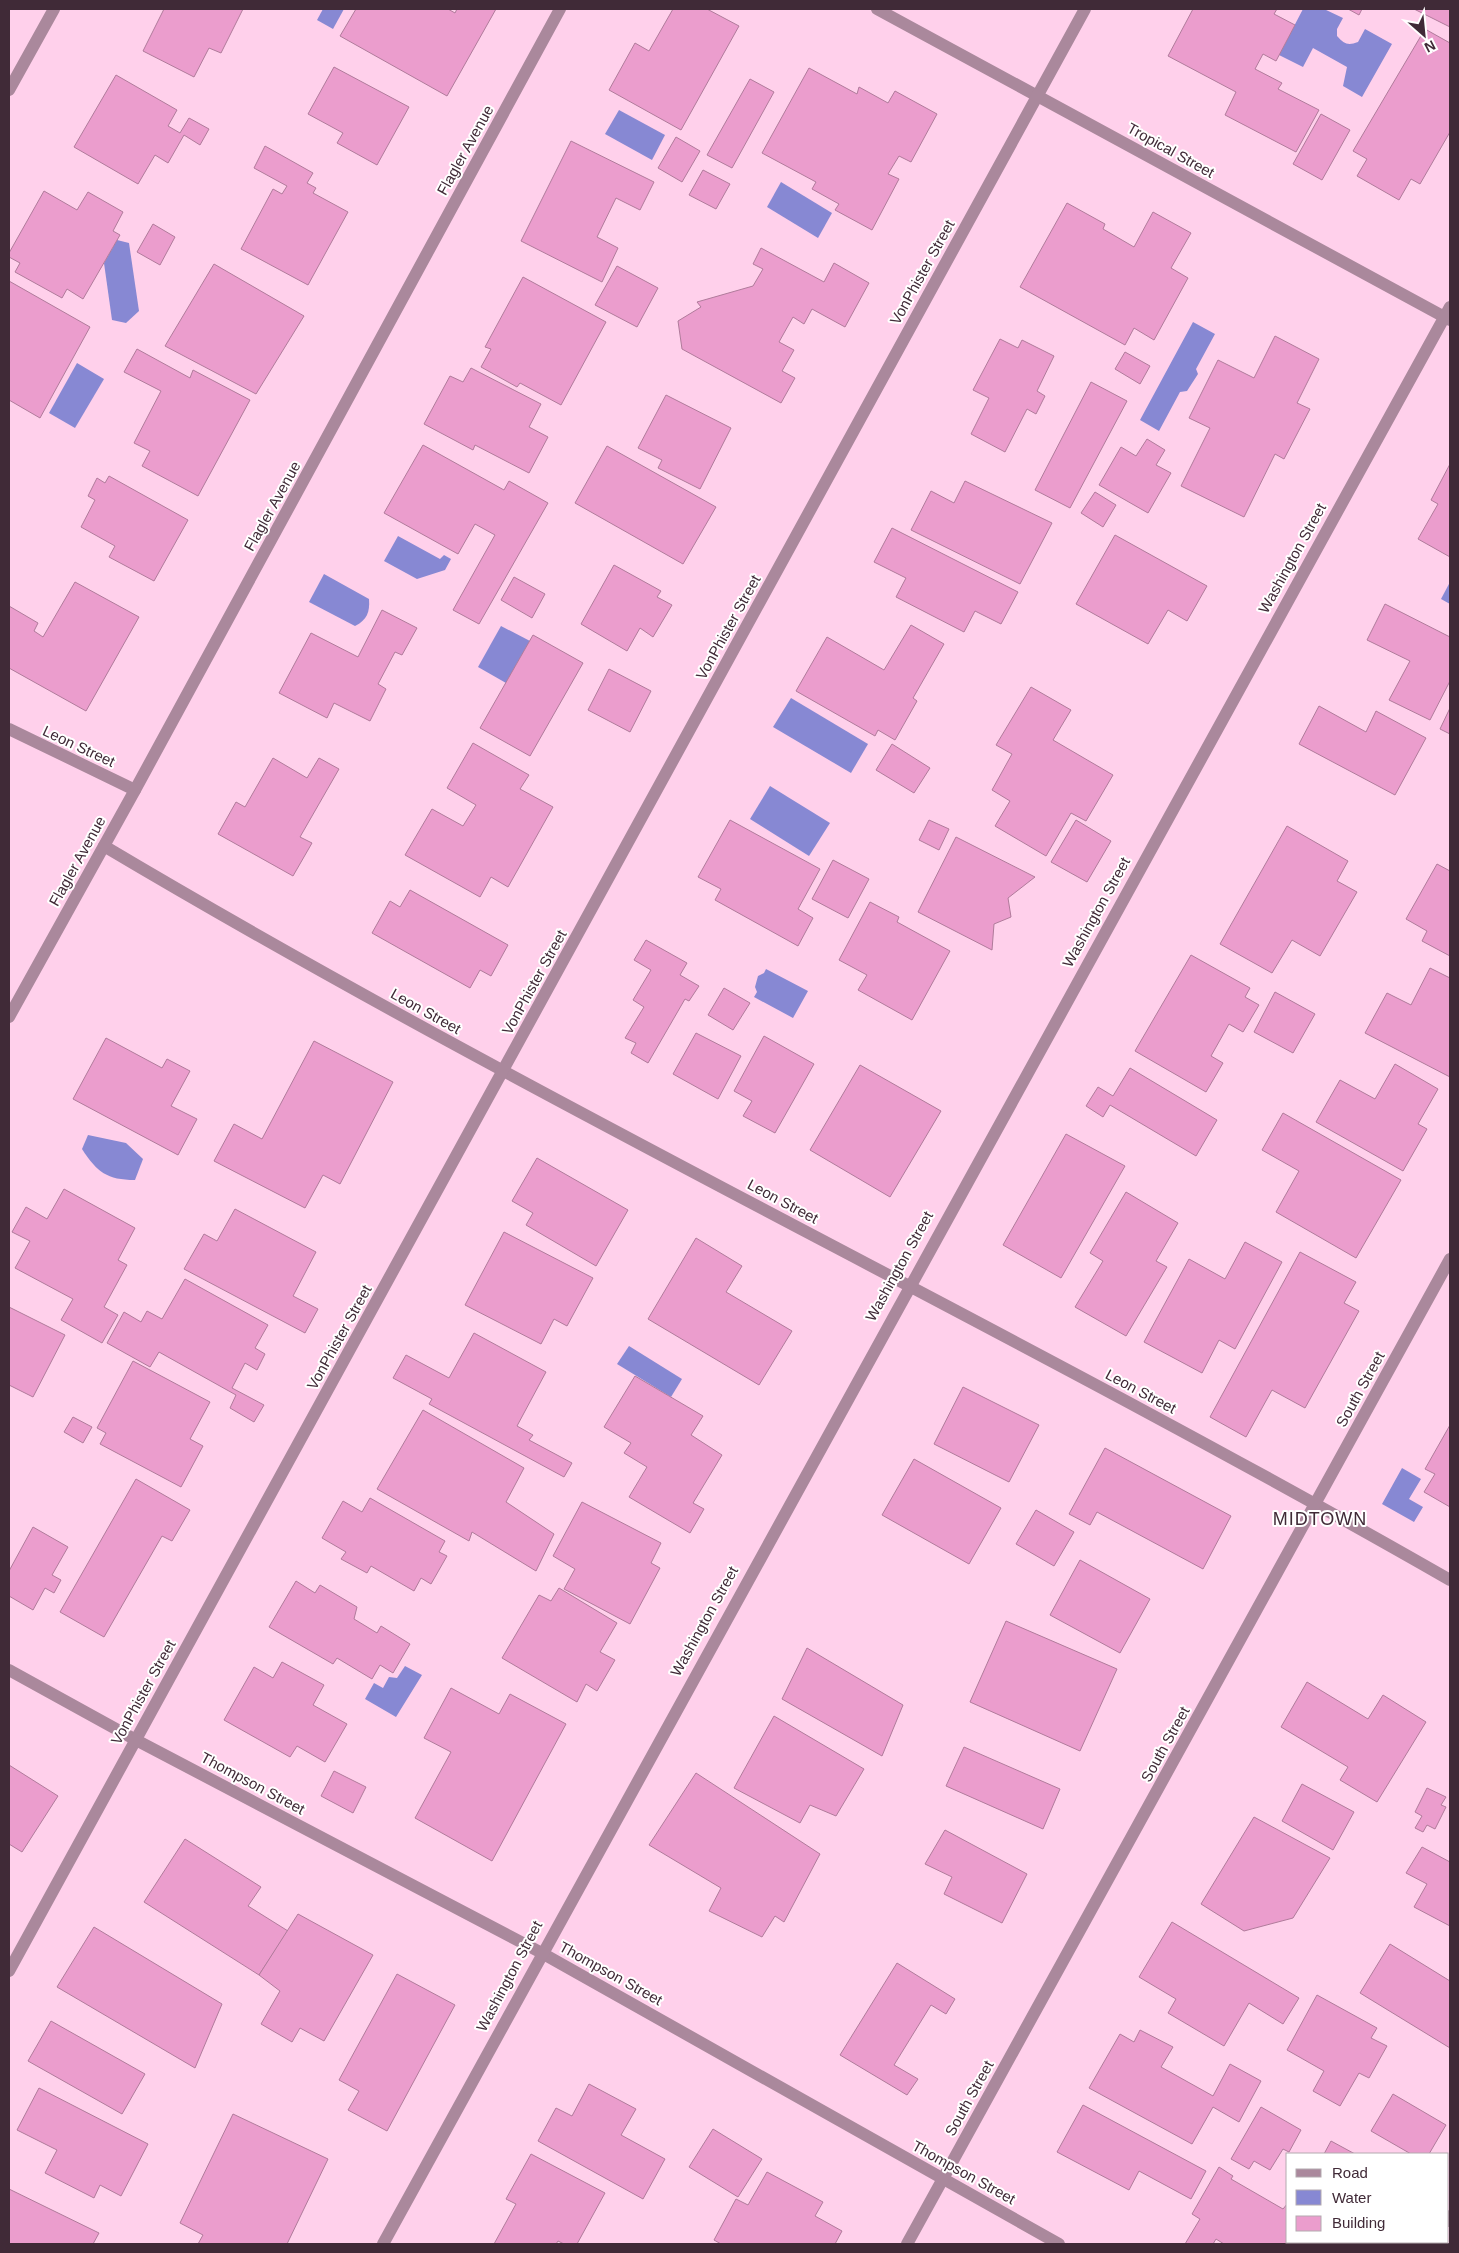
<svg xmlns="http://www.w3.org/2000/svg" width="1459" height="2253" font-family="Arial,sans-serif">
<rect width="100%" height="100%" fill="#ffd0eb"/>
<g fill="#8788d3">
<polygon points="323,9 344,9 333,29 317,20"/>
<path d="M1303,9H1324L1343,18L1337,29V36C1344,44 1348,46 1358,42L1365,29L1392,44L1362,97L1343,86L1347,67L1313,48L1303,67L1279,55Z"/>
<polygon points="619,110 665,135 652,160 605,134"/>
<polygon points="781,182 832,213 818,238 767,207"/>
<polygon points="117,240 129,243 139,311 126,323 112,320 104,263"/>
<polygon points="1193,322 1215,334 1196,369 1198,374 1187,391 1180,392 1159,431 1140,420"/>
<polygon points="77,363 104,379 75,428 49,413"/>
<polygon points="398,536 440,559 444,555 451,559 445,570 417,579 384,561"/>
<path d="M324,574L369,599C370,612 367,620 355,626L309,602Z"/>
<polygon points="1450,582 1450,604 1441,599"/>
<polygon points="501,626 530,641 506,683 478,667"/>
<polygon points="791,698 868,744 851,773 773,727"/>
<polygon points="770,786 830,823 809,856 750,819"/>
<polygon points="766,969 808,991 793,1018 754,997 757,992 755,987 758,976 764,973"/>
<path d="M88,1135L126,1143L143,1159L135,1180C107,1180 97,1172 82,1149Z"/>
<polygon points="629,1346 682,1379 671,1397 617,1364"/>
<polygon points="1402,1468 1421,1479 1409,1499 1423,1507 1414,1522 1382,1504"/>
<polygon points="405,1666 422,1675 396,1717 365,1699 374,1683 383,1688 389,1677 397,1678"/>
</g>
<g fill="#eb9dcd" stroke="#b07b9b">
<polygon points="164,9 243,9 221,53 209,48 194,77 143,51"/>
<polygon points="356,9 448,9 455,13 457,9 496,9 447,96 340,36"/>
<polygon points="673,9 707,9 739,26 681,130 609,90 635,43 649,51"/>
<polygon points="1193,9 1277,9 1274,14 1295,25 1276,61 1263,54 1255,69 1282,83 1278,89 1319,110 1296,152 1225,115 1236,92 1168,56"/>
<polygon points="1348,9 1362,9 1359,15"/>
<polygon points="1414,9 1450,9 1450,27"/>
<polygon points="1425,29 1450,43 1450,132 1420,184 1411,179 1399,200 1357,176 1367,159 1353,151"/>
<polygon points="334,67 409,107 377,165 337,143 343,133 308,114"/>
<polygon points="809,68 857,94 859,87 888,103 895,91 937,114 911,162 899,156 888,174 899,179 872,230 835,210 839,204 812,189 816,182 762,153"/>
<polygon points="116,75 177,110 168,126 180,133 189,118 209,129 200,145 184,135 168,163 155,155 138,184 74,147"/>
<polygon points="750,79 774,92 732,168 707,155"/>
<polygon points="1321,114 1350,130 1322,180 1293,164"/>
<polygon points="676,137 700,151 682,182 658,168"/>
<polygon points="571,141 654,182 640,210 616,198 597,237 618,248 602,282 521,241"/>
<polygon points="265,146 313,173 307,183 316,188 313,193 348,212 308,285 241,249 273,189 282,194 287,186 254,168"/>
<polygon points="703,170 730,184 716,209 689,195"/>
<polygon points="44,191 77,210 88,192 123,212 113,231 120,235 83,299 67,289 62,298 15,272 20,263 9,257 9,253"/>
<polygon points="1067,203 1105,224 1103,229 1134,247 1153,212 1191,233 1171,268 1188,278 1154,340 1134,328 1125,345 1020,287"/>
<polygon points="153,224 175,237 160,265 137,252"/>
<polygon points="761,248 824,282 834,263 869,283 845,327 812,309 804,324 793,317 779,342 794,350 782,371 795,378 781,403 682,349 678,321 701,307 697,302 753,286 763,269 753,264"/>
<polygon points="214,264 304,316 256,394 165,346"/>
<polygon points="617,266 658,288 637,327 595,305"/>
<polygon points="523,277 606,322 561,405 520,383 517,387 481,367 491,349 485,347"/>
<polygon points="9,281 90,327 40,418 9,400"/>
<polygon points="1275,336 1319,359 1297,403 1310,409 1284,459 1275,454 1244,517 1181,486 1210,428 1189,418 1218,360 1254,378"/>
<polygon points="1000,339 1018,348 1022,340 1054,356 1037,391 1045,396 1036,414 1027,409 1005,452 971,434 989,398 973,390"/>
<polygon points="137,349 190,378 193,370 250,400 198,496 142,466 150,451 134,443 161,391 124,372"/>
<polygon points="1125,352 1150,366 1140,384 1115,369"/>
<polygon points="471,368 541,404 529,427 548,437 529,473 475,445 473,450 424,424 450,376 463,382"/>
<polygon points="1091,382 1127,401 1070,508 1035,490"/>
<polygon points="666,395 731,428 700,489 658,468 662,460 638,448"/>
<polygon points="1147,439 1165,450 1156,465 1171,473 1148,513 1099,485 1121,447 1136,456"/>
<polygon points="423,445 504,490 509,481 548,503 479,624 453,610 495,535 475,524 458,554 384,513"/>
<polygon points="607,446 716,507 683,564 575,503"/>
<polygon points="1450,464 1450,557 1418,539 1438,504 1431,500"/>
<polygon points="109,476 188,520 154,581 109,557 115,546 81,527 95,500 88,496 97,478 105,483"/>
<polygon points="965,481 1052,523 1020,584 911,530 931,491 954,503"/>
<polygon points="1095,492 1116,505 1103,527 1081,513"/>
<polygon points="892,528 1018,592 1001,624 975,611 964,632 896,597 906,578 874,562"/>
<polygon points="1115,535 1207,586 1187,621 1168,610 1148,644 1076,604"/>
<polygon points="614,565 661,591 657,597 672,605 653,637 640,628 627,651 581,624"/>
<polygon points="514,577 545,594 532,618 501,600"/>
<polygon points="75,582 139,617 86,711 9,668 9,606 38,623 34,631 43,637"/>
<polygon points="1385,604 1450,637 1450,681 1430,720 1389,700 1410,661 1367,640"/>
<polygon points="382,610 417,628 402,655 395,652 378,684 386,689 370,721 334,703 327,718 279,693 311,633 358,657"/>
<polygon points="911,625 944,644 913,698 917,701 895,740 878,730 875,736 796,691 827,637 884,670"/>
<polygon points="533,635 583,663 530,756 480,728"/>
<polygon points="609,669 651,691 630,732 588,710"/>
<polygon points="1031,687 1071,710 1053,740 1113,775 1086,821 1071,813 1046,856 995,826 1010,801 992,790 1012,754 996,745"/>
<polygon points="1319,706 1366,732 1376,711 1426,738 1395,795 1299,744"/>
<polygon points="1450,708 1450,734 1440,729"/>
<polygon points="473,743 529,775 520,789 553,807 508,887 491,877 480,897 405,855 432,809 463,826 476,805 447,788"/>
<polygon points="892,744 930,768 914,793 876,770"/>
<polygon points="273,758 307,778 319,758 339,769 300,837 312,843 293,876 218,834 236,802 245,807"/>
<polygon points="730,820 820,869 798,909 813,918 798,946 715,900 721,889 698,877"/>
<polygon points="929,820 949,829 939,850 919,840"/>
<polygon points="1076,820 1111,841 1087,882 1051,862"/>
<polygon points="1287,826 1348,861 1337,881 1357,892 1320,956 1292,940 1272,973 1220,944"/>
<polygon points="956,837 1035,877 1008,898 1011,917 994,924 992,950 918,912"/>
<polygon points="833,860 869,879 848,918 812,899"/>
<polygon points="1437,864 1450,871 1450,956 1422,941 1427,931 1406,919"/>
<polygon points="410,890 508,945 491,976 480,970 470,988 372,933 390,901 400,907"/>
<polygon points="870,902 899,917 897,922 950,951 912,1020 858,990 867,975 839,960"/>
<polygon points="646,940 687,963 680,975 699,986 689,1001 685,999 648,1063 631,1053 636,1043 625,1038 644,1007 633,1000 651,970 634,960"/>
<polygon points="1191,955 1250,988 1245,997 1259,1005 1243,1032 1229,1024 1211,1056 1223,1063 1206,1092 1135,1051"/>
<polygon points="1430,968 1450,978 1450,1077 1365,1033 1387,993 1411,1005"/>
<polygon points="724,988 750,1003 733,1030 708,1015"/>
<polygon points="1275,992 1315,1014 1293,1053 1254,1032"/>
<polygon points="696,1033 741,1056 718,1099 673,1074"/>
<polygon points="764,1036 814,1064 775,1133 743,1116 752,1101 734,1091"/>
<polygon points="106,1038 162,1068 167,1059 190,1071 171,1106 197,1119 178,1155 73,1099"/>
<polygon points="314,1041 393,1082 340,1184 323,1175 305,1208 214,1161 234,1124 262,1139"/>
<polygon points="1395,1064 1438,1089 1418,1124 1427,1129 1403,1171 1316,1122 1340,1080 1375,1099"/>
<polygon points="860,1065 941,1111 890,1197 810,1150"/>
<polygon points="1130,1068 1217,1120 1196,1156 1110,1105 1103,1117 1086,1106 1098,1087 1113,1096"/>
<polygon points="1283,1113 1401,1180 1356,1258 1276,1212 1299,1171 1262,1150"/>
<polygon points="1066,1134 1125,1166 1061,1278 1003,1245"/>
<polygon points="537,1158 628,1210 596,1266 526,1225 533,1213 512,1201"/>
<polygon points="64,1189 135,1228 118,1260 127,1265 104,1307 118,1315 102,1343 61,1320 73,1299 15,1268 30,1241 12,1232 26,1207 47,1219"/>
<polygon points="1126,1192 1178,1223 1156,1261 1167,1267 1126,1336 1075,1307 1103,1261 1090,1253"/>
<polygon points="235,1209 316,1252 293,1296 318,1309 305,1333 184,1269 204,1234 217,1241"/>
<polygon points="504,1232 593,1278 567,1326 554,1319 541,1344 465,1305"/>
<polygon points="696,1238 742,1266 726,1292 792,1331 759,1385 648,1319"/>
<polygon points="1245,1242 1282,1262 1235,1349 1219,1340 1202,1373 1144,1342 1189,1259 1225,1279"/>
<polygon points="1300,1252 1356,1282 1344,1303 1359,1311 1305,1408 1272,1390 1246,1437 1210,1417"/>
<polygon points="185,1279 268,1325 255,1348 265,1354 257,1370 245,1363 232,1388 264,1405 254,1422 230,1408 236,1395 159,1352 150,1367 107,1343 124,1312 141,1322 147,1311 162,1319"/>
<polygon points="9,1307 65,1335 33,1397 9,1385"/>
<polygon points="474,1333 546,1372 517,1426 533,1435 529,1440 572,1463 564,1477 429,1404 432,1399 393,1378 406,1355 449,1378"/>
<polygon points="133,1361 210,1402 190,1439 203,1446 181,1487 100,1444 106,1433 97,1428"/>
<polygon points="635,1376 703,1416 691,1435 722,1455 693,1503 704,1509 690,1533 629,1497 647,1467 624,1453 631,1443 604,1427"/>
<polygon points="963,1387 1039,1425 1009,1482 934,1444"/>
<polygon points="423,1410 524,1468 506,1502 554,1534 536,1571 472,1532 469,1541 377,1489"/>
<polygon points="73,1417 92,1427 83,1443 64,1432"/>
<polygon points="1450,1425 1450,1507 1424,1492 1435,1474 1425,1469"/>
<polygon points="1105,1448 1231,1516 1203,1569 1097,1512 1090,1525 1069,1514"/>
<polygon points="914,1459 1001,1508 969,1564 882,1515"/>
<polygon points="136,1479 190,1510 172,1541 162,1536 104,1637 60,1612"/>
<polygon points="370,1498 445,1541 439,1552 447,1556 431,1584 421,1578 414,1591 371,1566 367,1573 341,1559 346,1552 322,1538 343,1501 362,1512"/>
<polygon points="582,1502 661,1543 651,1563 660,1568 630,1624 564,1589 575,1569 553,1556"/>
<polygon points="1036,1510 1074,1532 1054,1566 1016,1544"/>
<polygon points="33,1527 68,1547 52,1575 61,1580 54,1593 45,1588 33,1610 9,1596 9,1571"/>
<polygon points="1080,1560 1150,1599 1120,1653 1050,1615"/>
<polygon points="296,1581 315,1593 320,1585 357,1607 354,1619 377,1633 381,1626 410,1644 393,1673 380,1665 372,1679 337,1658 333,1664 269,1627"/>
<polygon points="559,1588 617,1623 600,1652 615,1660 597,1691 586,1684 577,1702 502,1658 539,1595 551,1601"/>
<polygon points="1006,1621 1117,1669 1080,1751 970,1702"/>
<polygon points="807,1648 903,1705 882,1756 782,1699"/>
<polygon points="282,1662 324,1685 313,1705 347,1724 325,1762 297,1746 290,1757 224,1720 254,1667 273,1678"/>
<polygon points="1307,1682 1368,1719 1383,1695 1426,1722 1377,1802 1340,1780 1348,1767 1281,1727"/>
<polygon points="451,1688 499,1714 510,1694 566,1724 492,1861 415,1818 451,1752 424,1738"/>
<polygon points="774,1716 864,1769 836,1816 810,1805 800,1823 734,1788"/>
<polygon points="964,1747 1060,1789 1043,1829 946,1786"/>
<polygon points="9,1765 58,1796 22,1852 9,1844"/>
<polygon points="334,1771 366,1787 353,1813 321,1796"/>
<polygon points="696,1773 820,1854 784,1922 775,1916 762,1937 709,1911 721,1888 649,1845"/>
<polygon points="1302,1784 1354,1812 1333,1850 1282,1821"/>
<polygon points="1427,1788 1446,1797 1441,1805 1446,1807 1435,1829 1427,1825 1423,1832 1415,1828 1422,1816 1415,1812"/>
<polygon points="1254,1817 1330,1858 1293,1918 1244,1931 1201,1904"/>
<polygon points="945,1830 1027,1874 1002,1923 944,1894 952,1877 925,1864"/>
<polygon points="185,1839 261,1887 248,1906 288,1931 259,1975 144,1902"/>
<polygon points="1422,1847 1450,1862 1450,1926 1414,1907 1427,1884 1406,1873"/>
<polygon points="298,1914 373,1955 324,2041 300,2028 292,2042 261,2024 280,1991 259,1975"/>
<polygon points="1172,1922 1299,1998 1283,2024 1249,2003 1224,2046 1168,2013 1176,1999 1139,1977"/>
<polygon points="94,1927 222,2004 195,2068 57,1987"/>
<polygon points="1390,1944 1450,1981 1450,2048 1360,1993"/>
<polygon points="897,1963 955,1999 946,2014 931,2005 894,2065 918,2079 907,2095 840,2055"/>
<polygon points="397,1974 455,2005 387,2131 348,2110 359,2091 339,2080"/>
<polygon points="1317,1995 1377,2028 1371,2038 1387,2046 1369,2078 1359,2073 1340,2106 1313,2091 1324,2071 1287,2050"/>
<polygon points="51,2021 145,2074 122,2114 28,2061"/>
<polygon points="1140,2030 1173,2047 1161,2067 1213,2096 1230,2064 1261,2081 1239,2122 1213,2107 1192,2144 1089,2088 1120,2034 1134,2042"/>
<polygon points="589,2084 636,2109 621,2135 665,2159 643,2199 538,2141 556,2108 572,2116"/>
<polygon points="39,2088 148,2144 121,2196 100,2185 94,2198 45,2173 57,2150 17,2130"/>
<polygon points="1393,2094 1446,2125 1429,2154 1411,2154 1371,2131"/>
<polygon points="1083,2105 1206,2171 1191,2199 1139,2171 1129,2190 1057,2152"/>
<polygon points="1261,2107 1301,2130 1289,2152 1283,2149 1270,2170 1254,2161 1249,2169 1231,2159"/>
<polygon points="233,2114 328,2159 287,2244 198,2244 203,2235 180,2223"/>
<polygon points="713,2129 762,2159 738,2197 689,2167"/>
<polygon points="1331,2141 1355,2154 1324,2154"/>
<polygon points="531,2154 605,2193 577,2244 564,2244 558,2241 556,2244 494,2244 516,2204 506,2199"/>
<polygon points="1219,2167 1233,2176 1231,2179 1283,2209 1288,2203 1288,2242 1339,2242 1338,2244 1224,2244 1216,2239 1213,2244 1185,2244 1200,2219 1192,2214"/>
<polygon points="767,2172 823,2202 815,2216 842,2231 835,2244 721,2244 714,2240 736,2199 748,2205"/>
<polygon points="9,2189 99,2233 93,2244 9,2244"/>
</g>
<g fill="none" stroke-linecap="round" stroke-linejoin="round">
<g stroke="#aa889c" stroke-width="12">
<polyline points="877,9 1450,320"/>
<polyline points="9,90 54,9"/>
<polyline points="9,729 135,790"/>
<path d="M104,846C543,1107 1007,1326 1450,1580"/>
<polyline points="9,1017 135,790 560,9"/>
<polyline points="9,1670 136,1740 540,1952 1059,2244"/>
<polyline points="9,1971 1085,9"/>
<polyline points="1448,2221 1450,2216"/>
<path d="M383,2244C733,1596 1094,953 1450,307"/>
<polyline points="907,2244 1450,1259"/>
<polyline points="1435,2244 1436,2242"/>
</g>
</g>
<g text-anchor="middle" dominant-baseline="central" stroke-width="4" stroke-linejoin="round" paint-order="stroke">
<g font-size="15" fill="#402a37" stroke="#fff">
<text transform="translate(465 150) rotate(-61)">Flagler Avenue</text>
<text transform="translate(1171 150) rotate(29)">Tropical Street</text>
<text transform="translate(922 272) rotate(-61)">VonPhister Street</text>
<text transform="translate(272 506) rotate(-61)">Flagler Avenue</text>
<text transform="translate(1292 558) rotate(-61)">Washington Street</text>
<text transform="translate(728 627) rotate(-61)">VonPhister Street</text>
<text transform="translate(79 746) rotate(25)">Leon Street</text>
<text transform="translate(77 861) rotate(-61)">Flagler Avenue</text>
<text transform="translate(1096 912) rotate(-61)">Washington Street</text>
<text transform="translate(534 982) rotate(-61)">VonPhister Street</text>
<text transform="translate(426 1011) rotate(29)">Leon Street</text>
<text transform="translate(783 1201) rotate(28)">Leon Street</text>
<text transform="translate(899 1266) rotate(-61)">Washington Street</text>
<text transform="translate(339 1337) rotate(-61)">VonPhister Street</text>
<text transform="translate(1360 1389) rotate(-61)">South Street</text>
<text transform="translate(1141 1391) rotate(28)">Leon Street</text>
<text transform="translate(704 1621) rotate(-61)">Washington Street</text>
<text transform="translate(143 1692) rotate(-61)">VonPhister Street</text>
<text transform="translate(1165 1744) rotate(-61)">South Street</text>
<text transform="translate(253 1783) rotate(28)">Thompson Street</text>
<text transform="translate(611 1973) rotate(29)">Thompson Street</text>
<text transform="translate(509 1976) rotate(-62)">Washington Street</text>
<text transform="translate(969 2098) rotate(-61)">South Street</text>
<text transform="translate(964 2172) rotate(29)">Thompson Street</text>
</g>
<g font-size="18" letter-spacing="1" fill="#402a37" stroke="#fff">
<text x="1320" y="1519">MIDTOWN</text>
</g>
</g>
<rect width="1459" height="2253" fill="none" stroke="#402a37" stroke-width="20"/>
<rect x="1286" y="2153" width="162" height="90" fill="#ffffff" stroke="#b3aaaf"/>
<rect x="1296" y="2169" width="25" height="8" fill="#aa889c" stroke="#b3aaaf"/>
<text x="1332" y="2178" font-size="15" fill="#402a37">Road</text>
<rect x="1296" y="2190" width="25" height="15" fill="#8788d3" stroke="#b3aaaf"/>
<text x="1332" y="2203" font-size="15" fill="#402a37">Water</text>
<rect x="1296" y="2216" width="25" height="15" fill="#eb9dcd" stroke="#b3aaaf"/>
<text x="1332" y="2228" font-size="15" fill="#402a37">Building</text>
<g transform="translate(1424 35) rotate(153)" stroke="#ffffff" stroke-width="4" paint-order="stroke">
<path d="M0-4L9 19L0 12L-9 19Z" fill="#402a37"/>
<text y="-8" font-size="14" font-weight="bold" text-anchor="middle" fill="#402a37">N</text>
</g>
</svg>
